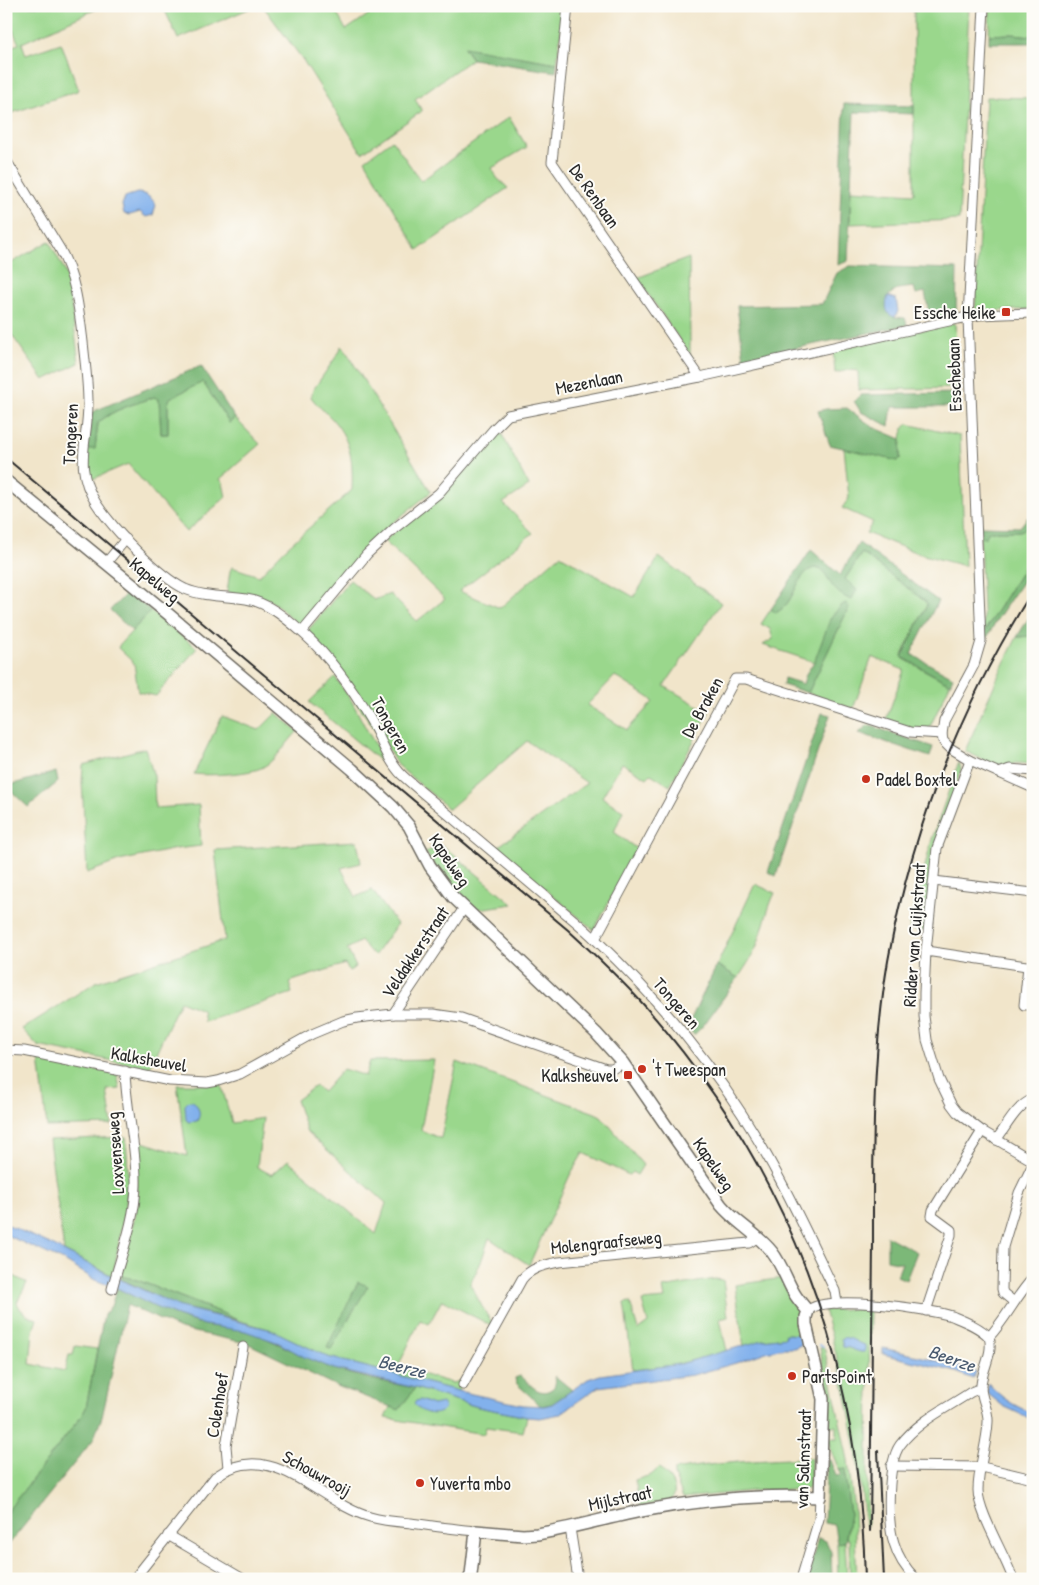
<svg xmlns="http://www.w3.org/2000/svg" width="1039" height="1585" font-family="'Patrick Hand',sans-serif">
<rect width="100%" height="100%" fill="#fdfcf7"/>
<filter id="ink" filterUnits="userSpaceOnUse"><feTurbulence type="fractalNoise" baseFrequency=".02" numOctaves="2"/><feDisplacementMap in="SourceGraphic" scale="10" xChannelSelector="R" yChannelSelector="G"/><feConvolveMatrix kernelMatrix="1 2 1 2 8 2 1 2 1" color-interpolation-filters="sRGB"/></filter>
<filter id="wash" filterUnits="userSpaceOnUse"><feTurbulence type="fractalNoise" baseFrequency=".0096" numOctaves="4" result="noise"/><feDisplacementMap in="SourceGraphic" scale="20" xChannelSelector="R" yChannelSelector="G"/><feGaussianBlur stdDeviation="1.12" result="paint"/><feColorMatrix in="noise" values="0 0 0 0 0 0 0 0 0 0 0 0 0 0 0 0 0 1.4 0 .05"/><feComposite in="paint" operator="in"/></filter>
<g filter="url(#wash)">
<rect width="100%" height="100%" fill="#f1e5ca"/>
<g fill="#9ad78c" stroke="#62815c" fill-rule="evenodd">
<polygon points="6,6 103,6 22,43 26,55 61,43 78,88 77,91 6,115 6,48 19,44 6,15"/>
<polygon points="163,6 253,6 253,7 178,39"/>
<polygon points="263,6 333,6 346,30 381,6 564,6 557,63 464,48 472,59 415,99 422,111 362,153 303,60"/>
<polygon points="914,6 969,6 959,220 850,224 851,190 914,194"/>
<polygon points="990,6 1033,6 1033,36 1011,34 989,35"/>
<polygon points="986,97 1033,98 1032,309 975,312"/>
<polygon points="509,117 527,147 492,168 497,178 508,188 418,250 365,160 392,140 421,181"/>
<polygon points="49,241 64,269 68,280 79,363 44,380 6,327 6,266"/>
<polygon points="689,258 690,342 690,355 637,278"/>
<polygon points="955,323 958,388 859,390 858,371 849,370 835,373 833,349"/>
<path d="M341,346L346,351L431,492L384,530L299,626L278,606L266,598L227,592L230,571L232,567L259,576L284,550L352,490C353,463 352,442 333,420C326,412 317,406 311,397L313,390L340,351Z"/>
<path d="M203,382L229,423L235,418L260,444L220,479L223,483L226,497L186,532L128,464L88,481L87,449L95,448L98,423C113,409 135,404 154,397L159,399L161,434H168V404L170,397Z"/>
<path d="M907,424L960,436L965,566L920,554L866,533L873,522L842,508L849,498L844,447L898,461L900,459C901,448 899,432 907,424Z"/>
<path d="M498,427L529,486L503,503L533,533L459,591L500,608L560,555L634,597L659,557L721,603L664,686L709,712L670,786L651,774L647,778L622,763L602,797L623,811L614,832L637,849L594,930L496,848L587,783L527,741L449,809L397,765L386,745L307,632L309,629L350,580L374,600L390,594L417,621L445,599L384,541L452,483L473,460ZM615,676L651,699L653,702L627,730L587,705Z"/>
<polygon points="1029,524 1033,524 1033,553 984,632 980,537 988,531 1019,531 1023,530"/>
<path d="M862,552L926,602L927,605L902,655L904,659L950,684L928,731L924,732L886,720L904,670L872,657L853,709L808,693L849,607L842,605L839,609L814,662L763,645L773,639L770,629L761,624L771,609L776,612C781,610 785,606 788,602C795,593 803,563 819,569C825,571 828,577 829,581L845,579Z"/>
<polygon points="151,611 197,648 156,696 138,692 134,663 118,648 120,644"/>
<polygon points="1033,618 1033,764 1015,763 1009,766 992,764 965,751 1004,663 1017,637 1022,637"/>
<polygon points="335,677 351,700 369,734 391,770 309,702"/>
<path d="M276,713L298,731C288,741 275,761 263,767C252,774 208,776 194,774L222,716L259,730Z"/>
<polygon points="145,748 154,776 155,808 199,805 201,846 176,849 119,861 87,873 82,782 83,765"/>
<polygon points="959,761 961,770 935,848 924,931 909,929 932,839"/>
<polygon points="357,841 361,863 341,868 356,897 372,890 397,924 374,956 361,941 347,949 356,967 349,971 345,964 289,982 292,993 204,1022 202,1010 180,1001 149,1068 38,1046 22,1029 96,982 225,940 215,850"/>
<polygon points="443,846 513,904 472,910 453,891 425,852"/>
<path d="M755,884L775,893C768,907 765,922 760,937C756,952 746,966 738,978L717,965Z"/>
<polygon points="39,1058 117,1074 120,1089 107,1090 112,1125 47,1127"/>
<polygon points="434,1060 421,1130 439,1138 441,1138 457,1062 595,1113 601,1116 643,1165 637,1175 632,1172 629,1175 583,1153 570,1175 529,1265 489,1238 481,1262 470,1284 485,1312 493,1324 492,1326 442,1300 429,1324 420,1320 398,1367 452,1383 464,1380 458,1391 328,1357 272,1330 237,1320 222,1313 137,1280 121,1276 138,1202 136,1140 187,1156 177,1084 221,1084 232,1123 263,1118 257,1167 272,1175 288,1160 376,1234 386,1203 307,1132 296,1100 315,1086 323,1092 343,1069 365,1076 370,1061"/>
<polygon points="126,1137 129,1186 113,1276 64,1251 49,1140"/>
<path d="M6,1272L27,1283L17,1302C20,1312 27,1315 37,1319L33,1331L30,1364L65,1371L69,1355H73L75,1346L97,1349L86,1408L80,1418L6,1513Z"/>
<polygon points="783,1278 798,1307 801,1335 786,1334 787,1337 763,1340 744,1347 735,1285"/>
<polygon points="715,1279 723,1280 728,1317 720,1319 727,1351 674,1365 633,1370 624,1303 630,1302 638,1330 648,1323 642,1301 665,1299 663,1288"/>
<path d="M848,1309H870L867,1526H865C859,1452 845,1381 824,1310Z"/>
<polygon points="820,1348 824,1348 825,1351 848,1460 854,1510 857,1579 850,1579 849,1539 846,1539 850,1514 845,1475 846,1469 839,1470 830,1448 831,1443 828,1442 829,1438 837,1438 837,1426 829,1426 829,1398"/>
<polygon points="415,1388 478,1407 527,1417 523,1432 486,1427 484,1434 385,1418 390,1407 399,1409"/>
<path d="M811,1458V1485L807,1489L751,1491L683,1498L674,1475V1470C719,1462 765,1460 811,1458Z"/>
<path d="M659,1468C669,1476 680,1489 671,1501L640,1507L635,1480L651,1475Z"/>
<polygon points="845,1542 847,1579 838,1579 837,1543"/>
</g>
<g fill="#7bb878" stroke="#537252">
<polygon points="1011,34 1033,36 1033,43 989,43 989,35"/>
<polygon points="464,47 557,63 556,72 472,59"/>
<polygon points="844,104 914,106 914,114 854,112 848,261 838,265"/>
<polygon points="850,266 957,269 956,314 930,320 925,292 916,294 914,287 897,289 888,296 894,317 905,318 907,325 744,359 737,306 822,304 837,273"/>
<path d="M201,366L235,418L229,423L203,382L170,398L168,404V434H161L159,399L154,397C135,404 113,409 98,423L95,449H87L92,412Z"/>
<polygon points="956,393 958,402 956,407 892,407 889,426 861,412 854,401 860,395"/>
<polygon points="847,408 873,427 901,439 900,459 898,461 830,445 818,411 826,409"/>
<polygon points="1027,518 1033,518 1033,524 1029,524 1023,530 1019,531 989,531 986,537 980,537 980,526 1020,527"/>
<path d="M859,543L938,601L911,654L953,677L950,684L902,657L927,605L926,602L862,553L845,579L857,590L851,600C845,597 839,594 835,589C829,583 828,575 821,570C805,561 796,590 790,599C787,605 782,609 776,613L771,609L811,550L840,575Z"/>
<polygon points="1033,553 1033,566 996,621 983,645 984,632"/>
<polygon points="128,592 151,611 132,631 110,610"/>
<polygon points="846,603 849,607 808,693 783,685 784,678 803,684 806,674 815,660 831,617 842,605"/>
<polygon points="1033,611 1033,636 1017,637"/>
<polygon points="822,713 830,715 776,876 768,872"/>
<polygon points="868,725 933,747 930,757 859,733"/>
<polygon points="56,772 58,782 28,807 6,786"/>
<polygon points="717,965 738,978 703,1026 694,1035 687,1027"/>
<polygon points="887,1236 917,1252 906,1280 897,1276 902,1263 887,1260"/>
<polygon points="121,1276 137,1280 222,1313 237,1320 180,1307 121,1279"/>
<polygon points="358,1282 368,1286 331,1349 327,1348"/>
<path d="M117,1288C145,1302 173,1317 205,1325C218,1328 233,1327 246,1331C273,1339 296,1354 323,1365C352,1376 384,1382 415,1388L399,1410L332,1384L247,1343L180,1329L127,1305L102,1417L93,1440L6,1548V1513L80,1418L86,1408L104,1315L111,1306Z"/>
<path d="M520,1376C529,1381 537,1397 550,1390C556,1387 556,1382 555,1376L572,1390L552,1404L541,1406L516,1383L515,1378Z"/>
<polygon points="827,1460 830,1460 836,1476 841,1475 839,1470 846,1469 845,1475 850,1514 845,1542 837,1543 834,1525 824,1523"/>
<polygon points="818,1538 826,1541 831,1552 832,1579 807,1579"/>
</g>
<g fill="#82b1ec" stroke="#566e8c">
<path d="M137,193C146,193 152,198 156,205L153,215L146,217L140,212L130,215L124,214L122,205L125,197Z"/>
<path d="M888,296L896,299L898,311L895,317C885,315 885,305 888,296Z"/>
<path d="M189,1101H193C198,1106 202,1113 197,1121L189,1122L186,1120L185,1105Z"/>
<polygon points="6,1224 48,1243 104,1272 180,1307 272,1330 328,1357 458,1391 523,1405 544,1406 552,1404 588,1379 600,1375 680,1364 763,1340 786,1337 785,1334 801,1335 803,1344 794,1348 783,1348 766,1352 736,1363 693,1375 598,1387 560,1414 540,1418 527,1417 478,1407 415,1388 334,1369 304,1357 279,1343 245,1331 205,1325 177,1316 155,1307 117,1288 95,1280 66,1262 6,1235"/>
<path d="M841,1338C852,1336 855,1343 865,1345V1352C857,1353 851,1347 843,1347Z"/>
<polygon points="883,1348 927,1358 976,1372 973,1379 956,1372 883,1354"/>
<path d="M988,1383C1000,1397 1015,1407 1033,1413V1420L1003,1406L987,1393Z"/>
<path d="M420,1400L433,1405L442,1403L445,1408C437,1418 422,1414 414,1404L416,1401Z"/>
</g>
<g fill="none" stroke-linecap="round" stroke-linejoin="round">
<polyline stroke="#82b1ec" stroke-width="2" points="819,1345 823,1346"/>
</g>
</g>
<g filter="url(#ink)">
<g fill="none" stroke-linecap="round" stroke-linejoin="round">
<defs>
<g id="minor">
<polyline points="568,6 552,162 700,377"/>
<polyline points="984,6 968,318 981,641 974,665 944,721 942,734 943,741 950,748 970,760 1033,788"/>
<path d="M6,160L60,249C76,278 79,309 83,342C85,362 88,383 88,403C88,443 73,467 96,503C113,529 158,576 185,589C204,597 226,596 246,599C268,602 288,620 304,634C332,659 353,690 371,721C381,739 388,761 402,775C417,789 434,802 449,815C481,842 512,868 544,895C561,910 580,924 596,940C651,992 702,1051 742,1114C778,1170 806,1231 835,1291L837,1303"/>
<polyline points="106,563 126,539"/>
<polyline points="302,632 367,554 395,528 439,493 493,430 508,415 700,377 958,319 979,315 1033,313"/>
<polyline points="970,760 937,848 926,951 924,993 924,1016 927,1040 939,1079 951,1104 957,1112 982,1131 1033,1161"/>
<polyline points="999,773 1010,769 1033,771"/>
<polyline points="934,881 1033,893"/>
<polyline points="595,939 735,679 746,679 910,732 942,734"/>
<polyline points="926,951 1033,967"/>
<polyline points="1028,966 1024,1005 1033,1005"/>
<polyline points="393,1014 464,908"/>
<polyline points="6,1050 24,1051 170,1081 207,1083 218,1081 240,1074 312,1034 343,1021 357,1018 393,1014 433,1014 461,1018 606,1069 612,1069 623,1063"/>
<path d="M996,1140C1007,1126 1016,1106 1033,1099"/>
<path d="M112,1289C121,1255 135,1221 136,1185C137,1147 126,1110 125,1071"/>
<polyline points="1014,1302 1003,1293 1002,1289 1003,1247 1019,1193 1033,1164"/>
<path d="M808,1311C821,1293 930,1309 952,1316C964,1321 980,1327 989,1337"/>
<polyline points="926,1311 951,1235 951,1230 932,1216 933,1210 982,1131"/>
<path d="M989,1337C994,1352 982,1370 981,1385C980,1398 989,1409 988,1422C987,1445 978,1468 978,1490C978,1512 1005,1555 1013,1579"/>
<path d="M989,1337C1006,1319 1016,1296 1033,1278"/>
<path d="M463,1385L522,1279C532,1267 545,1265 559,1262L749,1243L758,1237"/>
<polyline points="891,1466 982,1467 1033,1479"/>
<polyline points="228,1468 226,1446 243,1347"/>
<polyline points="570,1528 578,1579"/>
<polyline points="168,1535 243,1579"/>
<path d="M134,1579L215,1477C271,1436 318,1502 370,1517C383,1521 398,1522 411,1523C433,1526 454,1529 476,1531"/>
<polyline points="801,1579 819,1519 820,1497"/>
<path d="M916,1579C906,1569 898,1557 894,1543C887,1522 887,1463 900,1445C918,1421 947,1408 971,1392L981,1388"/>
</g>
<path id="major" d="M6,481L167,613L352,769L393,807L409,826L430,866L453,897L596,1033L623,1063L721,1205C736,1223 758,1234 772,1252C782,1265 786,1279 794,1293C798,1300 803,1305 808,1311L806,1317V1324L823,1399L820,1497C761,1494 699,1500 641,1511C606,1518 572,1528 537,1534L523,1535L476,1531L471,1575L469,1579"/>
</defs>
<use href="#minor" stroke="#706c63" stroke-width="11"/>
<use href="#major" stroke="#706c63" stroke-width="14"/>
<use href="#minor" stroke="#fff" stroke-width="9"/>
<use href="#major" stroke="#fff" stroke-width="11"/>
<g stroke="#2b2b2b" stroke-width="2">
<path d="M6,458L568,930C594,954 620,978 643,1004C789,1169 860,1359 865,1579"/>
<polyline points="878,1451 884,1579"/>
<path d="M870,1531C871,1435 872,1339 873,1243C873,1149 872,1054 888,961C912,827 961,705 1033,590"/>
</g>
</g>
</g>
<g fill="#c8321e" stroke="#fdfcf7" stroke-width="2">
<rect x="1001" y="307" width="10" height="10" rx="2.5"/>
<circle cx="866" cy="779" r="5"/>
<circle cx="642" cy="1069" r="5"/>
<rect x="623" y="1070" width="10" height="10" rx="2.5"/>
<circle cx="792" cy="1376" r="5"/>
<circle cx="420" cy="1483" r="5"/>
</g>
<g text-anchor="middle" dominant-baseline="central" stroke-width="4" stroke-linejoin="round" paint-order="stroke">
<g font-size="18" fill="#2b2b2b" stroke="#fdfcf7">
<text transform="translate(595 196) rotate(55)">De Renbaan</text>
<text transform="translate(954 375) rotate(-92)">Esschebaan</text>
<text transform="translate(589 382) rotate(-11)">Mezenlaan</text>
<text transform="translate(70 434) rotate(-87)">Tongeren</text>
<text transform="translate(155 580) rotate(40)">Kapelweg</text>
<text transform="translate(702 707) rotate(-61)">De Braken</text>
<text transform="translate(391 725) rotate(61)">Tongeren</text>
<text transform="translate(450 860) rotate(56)">Kapelweg</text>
<text transform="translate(914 935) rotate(-86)">Ridder van Cuijkstraat</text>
<text transform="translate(415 952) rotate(-56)">Veldakkerstraat</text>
<text transform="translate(677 1003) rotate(49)">Tongeren</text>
<text transform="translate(149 1059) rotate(10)">Kalksheuvel</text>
<text transform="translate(115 1153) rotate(-94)">Loxvenseweg</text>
<text transform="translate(714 1164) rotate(56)">Kapelweg</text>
<text transform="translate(606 1242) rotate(-6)">Molengraafseweg</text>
<text transform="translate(217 1405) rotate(-81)">Colenhoef</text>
<text transform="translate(803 1459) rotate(-88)">van Salmstraat</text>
<text transform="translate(317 1473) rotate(29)">Schouwrooij</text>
<text transform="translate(620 1498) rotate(-12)">Mijlstraat</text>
</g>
<g font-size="18" fill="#2b2b2b" stroke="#fdfcf7" text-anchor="start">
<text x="996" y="312" text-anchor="end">Essche Heike</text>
<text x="876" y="779">Padel Boxtel</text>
<text x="652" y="1069">'t Tweespan</text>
<text x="618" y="1075" text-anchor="end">Kalksheuvel</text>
<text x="802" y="1376">PartsPoint</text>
<text x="430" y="1483">Yuverta mbo</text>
</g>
<g font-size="19" font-style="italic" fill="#495a6f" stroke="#fdfcf7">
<text transform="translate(952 1358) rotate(19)">Beerze</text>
<text transform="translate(402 1366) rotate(14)">Beerze</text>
</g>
</g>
<rect width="1039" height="1585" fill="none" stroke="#fdfcf7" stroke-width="25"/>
</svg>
